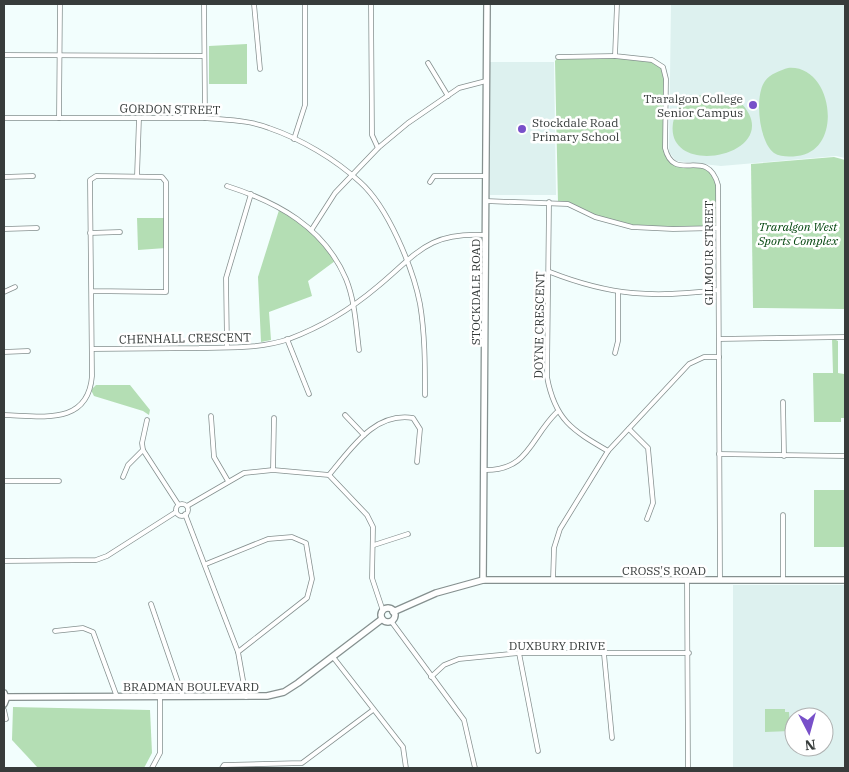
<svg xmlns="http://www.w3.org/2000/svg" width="849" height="772" font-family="'IBM Plex Serif',serif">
<rect width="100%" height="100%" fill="#f2fefd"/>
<g fill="#ddf1ef" fill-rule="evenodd">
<polygon points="671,4 845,4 845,158 836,156 721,166 676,161 669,152"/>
<polygon points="490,62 554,62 556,195 490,195"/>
<path d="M733,585H845V768H733ZM794,717H824V747H794Z"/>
</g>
<g fill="#b4deb4">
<polygon points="247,44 247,84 209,84 209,46"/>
<path d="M558,57C588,57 638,51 663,67L666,79L665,148L674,164L707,166L718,185V228L632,227L595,217L568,204L558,203L555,61Z"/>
<path d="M788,68C833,64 845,151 797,156C790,157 780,157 774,153C759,142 754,96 765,81C770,74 781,70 788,68Z"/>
<path d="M703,95C722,96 740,95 749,114C771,158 665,177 673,123C675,114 677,106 683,98Z"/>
<polygon points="834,157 845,160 845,309 753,308 751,164"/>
<polygon points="280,207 312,229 335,261 308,281 312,296 269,312 271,340 261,342 258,277"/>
<polygon points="137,218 166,218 166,248 138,250"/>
<polygon points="832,338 838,341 838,373 844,374 845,418 841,418 841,422 814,422 813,373 833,373"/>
<polygon points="96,385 130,385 150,410 149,415 143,411 94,396 91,390"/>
<rect x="814" y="490" width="31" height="57"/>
<polygon points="13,707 150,710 152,753 144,768 38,768 12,740"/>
<polygon points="765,709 785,709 785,712 789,712 790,731 765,732"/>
</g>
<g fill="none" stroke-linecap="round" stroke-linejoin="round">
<defs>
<g id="street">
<polyline points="204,4 205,118"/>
<polyline points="254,4 260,69"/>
<polyline points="371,4 372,135 378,148"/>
<path d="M617,4L615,56L652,60L663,67L666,79L665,148C674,185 707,145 718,185L720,580"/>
<polyline points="4,55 204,56"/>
<polyline points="558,57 615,56"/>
<polyline points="428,63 448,96"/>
<path d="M4,118H205C226,120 249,120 269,128C301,139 335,159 360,182C388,207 413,268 420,304C425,334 425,365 425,395"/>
<polyline points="59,118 60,4"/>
<polyline points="294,139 305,105 305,4"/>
<polyline points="137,176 139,118"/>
<polyline points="4,177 33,176"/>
<polyline points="430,182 434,176 486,176"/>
<path d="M227,186C277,202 324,227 346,279C355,301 356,326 359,350"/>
<polyline points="486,201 568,204 595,217 632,227 673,229 718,228"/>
<path d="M549,202L547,377C555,420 572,430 608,451"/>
<polyline points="4,229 37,228"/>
<polyline points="312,229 335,193 378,148 408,123 459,88 486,81"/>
<polyline points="90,233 120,232"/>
<path d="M550,272C611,296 654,298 718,290"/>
<polyline points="4,292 15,287"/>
<polyline points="287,339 309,394"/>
<polyline points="719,339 845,337"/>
<polyline points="227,347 226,278 251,194"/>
<path d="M92,349C128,349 163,348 199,348C229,347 260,349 289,339C321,327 351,309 377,287C417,254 427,232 485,235"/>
<polyline points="4,352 28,351"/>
<polyline points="615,353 618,341 618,292"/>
<polyline points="783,402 784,456"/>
<path d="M4,415C42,416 88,426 92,376L90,180L96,176L162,177L166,182V292L92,291"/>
<polyline points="345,415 364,435"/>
<polyline points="211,416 214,457 228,481"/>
<polyline points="147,420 142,443 143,450 178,504"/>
<polyline points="629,429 648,448 653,503 647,519"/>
<polyline points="719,454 845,456"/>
<polyline points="273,470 274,418"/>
<path d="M484,470C529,471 530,438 557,412"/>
<path d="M329,475C352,448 374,412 413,418L420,429L417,462"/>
<polyline points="123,477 128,465 143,450"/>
<polyline points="4,481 59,481"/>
<circle cx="182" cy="510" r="6"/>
<polyline points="187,506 244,473 273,470 329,475 367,515 373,527 372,578 383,611"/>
<polyline points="185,514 238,652 246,697"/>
<polyline points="783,515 783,579"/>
<polyline points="374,545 408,534"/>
<polyline points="4,561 96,560 107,556 176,512"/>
<polyline points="206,564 268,539 292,537 306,543 312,579 307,598 238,652"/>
<polyline points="553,580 554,548 560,529 608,451 689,364 704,357 719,357"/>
<polyline points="687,580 688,768"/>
<polyline points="151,604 183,697"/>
<polyline points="391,621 464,720 475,768"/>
<polyline points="55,631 83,628 93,632 117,697"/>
<polyline points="519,653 538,751"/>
<polyline points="604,654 612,738"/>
<polyline points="333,657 403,747 406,768"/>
<polyline points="431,677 444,665 459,659 519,653 689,653"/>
<polyline points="4,710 6,719"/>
<polyline points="152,768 160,753 160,697"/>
<polyline points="222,768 224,765 302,763 373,710"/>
</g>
<g id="secondary">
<polyline points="483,580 487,4"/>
<circle cx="388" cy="615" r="7"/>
<polyline points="393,612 436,593 483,580 845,580"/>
<polyline points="4,693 6,699 4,704"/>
<polyline points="6,697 267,696 284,692 298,683 382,619"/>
</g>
</defs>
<use href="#street" stroke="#85908f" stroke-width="5.5"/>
<use href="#secondary" stroke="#85908f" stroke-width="8"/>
<use href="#street" stroke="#fff" stroke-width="4"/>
<use href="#secondary" stroke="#fff" stroke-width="5.5"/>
</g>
<g fill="#7850c9" stroke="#fff" stroke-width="2">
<circle cx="753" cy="105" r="5"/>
<circle cx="522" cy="129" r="5"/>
</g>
<g text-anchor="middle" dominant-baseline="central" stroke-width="5" stroke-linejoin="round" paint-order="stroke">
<g font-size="12" fill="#373c3b" stroke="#fff" text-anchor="end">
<text x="743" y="98">Traralgon College<tspan x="743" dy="14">Senior Campus</tspan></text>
<text x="532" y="122" text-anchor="start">Stockdale Road<tspan x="532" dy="14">Primary School</tspan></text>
</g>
<g font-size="12" fill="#373c3b" stroke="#fff">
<text transform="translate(170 109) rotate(1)">GORDON STREET</text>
<text transform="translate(708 253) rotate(-90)">GILMOUR STREET</text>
<text transform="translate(475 292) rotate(-90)">STOCKDALE ROAD</text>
<text transform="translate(539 325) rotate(-89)">DOYNE CRESCENT</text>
<text transform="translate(185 338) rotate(-1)">CHENHALL CRESCENT</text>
<text x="664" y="570">CROSS'S ROAD</text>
<text x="557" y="645">DUXBURY DRIVE</text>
<text x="191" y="686">BRADMAN BOULEVARD</text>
</g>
<g font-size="12" font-style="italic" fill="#00440c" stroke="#fff">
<text x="798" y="226">Traralgon West<tspan x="798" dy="14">Sports Complex</tspan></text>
</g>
</g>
<rect width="849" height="772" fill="none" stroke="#373c3b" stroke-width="10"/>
<g transform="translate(809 732) rotate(174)"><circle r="24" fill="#ffffff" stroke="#afb1b1"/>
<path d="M0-4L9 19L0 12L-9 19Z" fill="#7850c9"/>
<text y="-8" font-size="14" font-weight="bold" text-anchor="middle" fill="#373c3b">N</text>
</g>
</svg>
